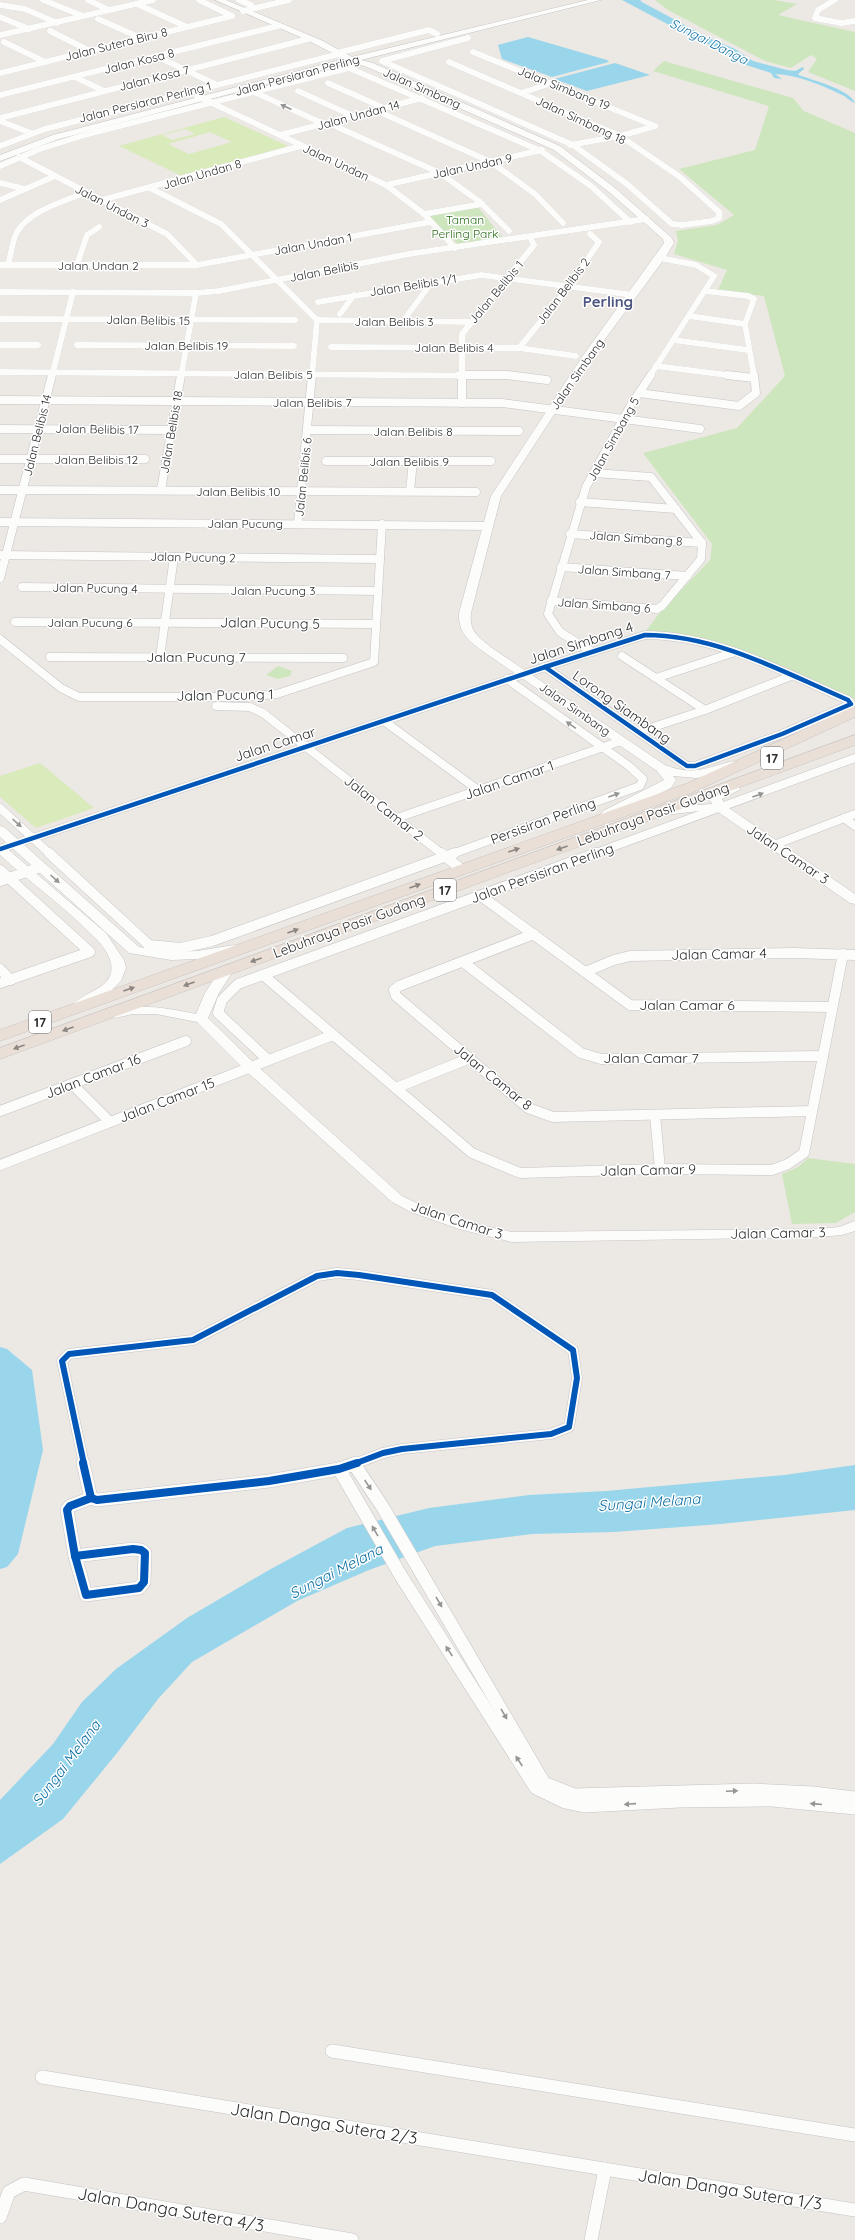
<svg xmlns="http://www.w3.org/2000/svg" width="855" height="2240" font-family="Quicksand,sans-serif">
<rect width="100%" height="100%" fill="#ece8e4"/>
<g fill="#cee6be">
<polygon points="655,0 774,0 797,4 778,15 855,32 855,91 808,72 817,59 811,55 791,68 765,61 668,10"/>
<polygon points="664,61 793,98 804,111 855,133 855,699 707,639 646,631 661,611 710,560 712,544 643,453 737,428 785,376 764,296 718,290 727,270 674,254 678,241 676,231 717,225 734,215 679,169 755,150 769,106 653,71"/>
<polygon points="477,206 502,237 458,244 427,215"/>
<polygon points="278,666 292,671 290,676 278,679 266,675"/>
<polygon points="808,1158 855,1164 855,1212 836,1223 792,1224 782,1174 798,1167"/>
</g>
<g fill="#d9eabb" fill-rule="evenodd">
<path d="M224,117L288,146L182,176L119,146ZM185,129L195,134L172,140L162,135ZM210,132L232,142L189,154L168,144Z"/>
<polygon points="40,763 94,808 36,828 0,797 0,776"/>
</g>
<g fill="#99d6ec">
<path d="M622,0H642L640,1L709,38L735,49L753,61L787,70L795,71L803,67L804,69L798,74L799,75C814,81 849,89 855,103C849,101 847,97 842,95C822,85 798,75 775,74L782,79L774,78L771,73L743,64L713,46L688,37L690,36Z"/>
<polygon points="528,37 607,60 609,62 552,77 502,59 498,45"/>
<polygon points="615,63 650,75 587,91 554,79"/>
<polygon points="0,1353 22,1370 33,1450 7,1554 0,1562"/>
<polygon points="855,1465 855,1510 721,1524 614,1532 532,1534 435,1546 369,1570 297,1601 192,1662 158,1699 117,1753 63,1819 0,1864 0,1800 53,1744 82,1702 116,1669 187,1618 269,1570 347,1528 429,1508 529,1495 606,1491 784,1475"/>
</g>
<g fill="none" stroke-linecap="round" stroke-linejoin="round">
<polygon fill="#99d6ec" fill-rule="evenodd" points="0,1347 7,1349 32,1370 43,1450 18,1554 7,1567 0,1569 0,1540 23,1450 12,1373 0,1363"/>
<defs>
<g id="street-far3">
<polyline points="43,0 83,16"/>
<polyline points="88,0 109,10"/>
<polyline points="199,0 232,16"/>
<polyline points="239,0 251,5"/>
<polyline points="835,0 818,10 815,18 841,23 855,21"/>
<polyline points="137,4 187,27"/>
<polyline points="0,5 25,9 57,23"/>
<polyline points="243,11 289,0"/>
<polyline points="0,17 29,29"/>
<polyline points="98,19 141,38"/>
<polyline points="50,31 90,51"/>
<polyline points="0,35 153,0"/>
<polyline points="4,42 45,62"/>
<polyline points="341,52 429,30 437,34"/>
<polyline points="473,52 655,126"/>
<polyline points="156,56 215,84"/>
<polyline points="449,62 620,136 680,177 719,212 719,218 712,221 682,225 672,224 627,184 573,145 382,61 468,38"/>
<polyline points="0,73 232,16"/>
<polyline points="75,77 104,91"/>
<polyline points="328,83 384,108"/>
<polyline points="298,91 353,116"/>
<polyline points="254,92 324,124"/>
<polyline points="521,93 552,83"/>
<polyline points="0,95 278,26"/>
<polyline points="197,96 386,185 424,214 455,248"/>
<polyline points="384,114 491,162 535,194 563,223"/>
<polyline points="0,118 308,39"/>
<polyline points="0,121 31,133"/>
<polyline points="337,127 440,173 480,202 509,231"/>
<polyline points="280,135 422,98"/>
<polyline points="570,145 620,136 655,126"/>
<polyline points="0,146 45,129 339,54"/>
<polyline points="19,157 167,234 197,265"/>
<polyline points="0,166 40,149 88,134 349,68 541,151 591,186 630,222"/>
<polyline points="0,183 25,189"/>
<polyline points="386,185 542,150"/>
<polyline points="150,188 221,224 317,320 312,376"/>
<polyline points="0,200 55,176"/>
<polyline points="102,200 301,146"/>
<polyline points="424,214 482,204"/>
<polyline points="0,265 197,265 430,222"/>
<path d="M8,265C11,254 12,242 17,232C30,210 64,202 86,192"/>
<polyline points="77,265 87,235 99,227"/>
<polyline points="705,291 748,296 754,299 745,324 754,376"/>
<polyline points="0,292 196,293 219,291 409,254 646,219"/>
<polyline points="318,302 481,275 633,295"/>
<polyline points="340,314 354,295"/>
<polyline points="689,316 745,324"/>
<polyline points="406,317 432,282"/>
<polyline points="0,319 295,320"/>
<polyline points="317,320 471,322"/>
<polyline points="673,340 748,350"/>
<polyline points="0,345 38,345"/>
<polyline points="77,345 294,346"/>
<polyline points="331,347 519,348 576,356"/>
<polyline points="519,348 569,287 599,242 590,234"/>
<polyline points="656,366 735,376"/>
<polyline points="0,372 513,376"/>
<polyline points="52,376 73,292"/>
<polyline points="181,376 196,293"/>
<polyline points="462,376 462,334 534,245 530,237"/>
<polyline points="650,376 714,276 696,265 660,258"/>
</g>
<g id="street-far2">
<polyline points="459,375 507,375 547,380"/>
<polyline points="462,375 462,403"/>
<polyline points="727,375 754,378"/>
<polyline points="639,393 739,406 756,393 754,375"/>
<polyline points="0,400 502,403 700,429"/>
<polyline points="0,429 171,430"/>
<polyline points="307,430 519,431"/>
<polyline points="0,459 145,459"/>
<polyline points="326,461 491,461"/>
<polyline points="0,490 476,492"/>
<polyline points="161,490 181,375"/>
<polyline points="410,491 413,461"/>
<polyline points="580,502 676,509"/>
<polyline points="0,522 489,526"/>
<polyline points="298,523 312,375"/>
<polyline points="570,534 702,543"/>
<polyline points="0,555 380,559"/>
<polyline points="561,567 687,576"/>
<polyline points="0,578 52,375"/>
<polyline points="22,587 378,591"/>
<polyline points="551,601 657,609 662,606 701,559 702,543 651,477 594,473"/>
<polyline points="15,622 376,624"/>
<path d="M645,635C717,635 783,672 848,700L851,704L782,734L695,766H687L545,667Z"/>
<polyline points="0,639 61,688 79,697 244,697 277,694 374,662 382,524"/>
<polyline points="592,652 560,632 548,614 586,487 631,405 651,375"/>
<polyline points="622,656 705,710"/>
<polyline points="50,657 343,658"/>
<polyline points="160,657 174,557"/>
<polyline points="656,678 735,652"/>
<polyline points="216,706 250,707 263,713 442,854"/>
<polyline points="384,721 478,790"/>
<polyline points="638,732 705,710 791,676"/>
<polyline points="0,808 50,854"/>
<polyline points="397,818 621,741"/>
<polyline points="844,818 855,826"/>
<polyline points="774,845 855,814"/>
<polyline points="0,849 545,667"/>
<polyline points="452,854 640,786 643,779 629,766 507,679"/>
<polyline points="593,854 855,758"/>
</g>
<g id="street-far1">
<polyline points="49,853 149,945 181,948 212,941 455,853"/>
<polyline points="441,853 461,869"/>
<polyline points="0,870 90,952 0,983"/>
<polyline points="0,881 41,867"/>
<polyline points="481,896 630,1005 832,1007"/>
<polyline points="534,934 399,986 394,990 396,996 528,1108 553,1117 812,1111"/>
<polyline points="463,962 581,1053 601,1059 823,1056"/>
<polyline points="0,969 11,980"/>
<polyline points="585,972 614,960 630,956 794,953 855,955"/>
<polyline points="263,975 472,1153 520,1173 660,1169 772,1170 788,1164 804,1153 843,954"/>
<polyline points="268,1060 218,1013 222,1000 238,984 596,853"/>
<polyline points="72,1084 110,1122"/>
<polyline points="396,1088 470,1058"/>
<polyline points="0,1111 186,1041"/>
<polyline points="655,1115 660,1169"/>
<polyline points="0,1165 333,1035"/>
<polyline points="84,1464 62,1361 69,1354 193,1340 317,1276 337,1273 359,1275 492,1295 573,1350 577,1378 569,1427 551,1434 402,1449 383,1453 354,1464"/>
</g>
<g id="street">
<polyline points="83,1463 91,1498"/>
<polyline points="354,1464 382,1506 544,1783 574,1795 753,1790 813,1793 855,1798"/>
<polyline points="339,1469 401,1576 536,1788 565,1802 584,1806 680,1801 772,1800 855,1808"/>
<polyline points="91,1498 97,1500 269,1481 339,1469 357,1463"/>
<polygon points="133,1549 141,1550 145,1553 144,1582 139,1588 86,1595 75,1556"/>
<polyline points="75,1556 67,1510 70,1506 91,1498"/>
<polyline points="332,2051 855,2135"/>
<polyline points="42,2077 855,2210"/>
<polyline points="0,2217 9,2192 24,2184 352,2240"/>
<polyline points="591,2240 605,2169"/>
</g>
<g id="secondary">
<path d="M215,0H226L323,41L352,57L588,0H601L361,60L373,63L560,146L615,188L672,238L674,243L665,258L591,358L501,496L471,613C469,632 478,636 492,648L665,765C693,776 706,768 733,761L739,765L737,768L697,778L673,776L676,780L671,788L611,817H603L601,814L603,811L664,780L657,771L484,652C469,641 458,633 459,613L491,496L582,357L664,243L663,239L609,192L554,150L367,67L351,62L59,139L0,161V155L53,135L344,59L307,40Z"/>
<polygon points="735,785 741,789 722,799 726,806 855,894 855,904 850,903 718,812 699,811 665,815 659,811 665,807 712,804 709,798 711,795"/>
<polygon points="0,826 4,827 139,947 171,952 197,951 234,945 241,949 234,953 197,959 171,960 129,953 0,837"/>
<path d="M0,845L4,846L106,933L124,960L126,968L121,981L110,992L84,1009L79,1010L72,1006C81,993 103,991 110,976C116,963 104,946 95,938C66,908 31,883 0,855Z"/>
<path d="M226,967L233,971L219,993L208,1018L255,1064L402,1196C437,1214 474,1224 512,1232L819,1229L839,1227L855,1221V1231L842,1235L819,1237L512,1242L459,1229L411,1212L392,1202L245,1070L197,1022L156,1014H133L115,1018L108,1014L110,1011C142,1003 165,1008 196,1014L205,993L221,968Z"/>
</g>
<g id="highway">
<polygon points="855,706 855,717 696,791 0,1041 0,1030 688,783"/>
<polygon points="855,735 855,745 0,1059 0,1048"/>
</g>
</defs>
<use href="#street-far3" stroke="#c5c4c5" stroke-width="6"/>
<use href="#street-far2" stroke="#c5c4c5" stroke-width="9"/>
<use href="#street-far1" stroke="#c5c4c5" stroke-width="11"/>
<use href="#street" stroke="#c5c4c5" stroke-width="14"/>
<use href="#secondary" stroke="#c5c4c5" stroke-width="1"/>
<use href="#highway" stroke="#c6c5c4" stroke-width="1"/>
<use href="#street-far3" stroke="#fcfcfb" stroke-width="6"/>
<use href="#street-far2" stroke="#fcfcfb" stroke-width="8"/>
<use href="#street-far1" stroke="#fcfcfb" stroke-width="10"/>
<use href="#street" stroke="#fcfcfb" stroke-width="13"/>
<use href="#secondary" fill="#fcfcfb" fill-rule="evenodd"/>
<use href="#highway" fill="#eadfd6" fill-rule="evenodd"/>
<defs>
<g id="cycleway-far2">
<path d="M645,635C717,635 783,672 848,700L851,704L782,734L695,766H687L545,667Z"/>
<polyline points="0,849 545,667"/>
</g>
<polyline id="cycleway-far1" points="84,1464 62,1361 69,1354 193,1340 317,1276 337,1273 359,1275 492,1295 573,1350 577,1378 569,1427 551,1434 402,1449 383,1453 354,1464"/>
<g id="cycleway">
<polyline points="83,1463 91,1498"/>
<polyline points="91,1498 97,1500 269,1481 339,1469 357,1463"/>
<polygon points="133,1549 141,1550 145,1553 144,1582 139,1588 86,1595 75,1556"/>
<polyline points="75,1556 67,1510 70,1506 91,1498"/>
</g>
</defs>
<use href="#cycleway-far2" stroke="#fff" stroke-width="6"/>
<use href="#cycleway-far1" stroke="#fff" stroke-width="8"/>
<use href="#cycleway" stroke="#fff" stroke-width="10"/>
<use href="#cycleway-far2" stroke="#0057b8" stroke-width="4.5"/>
<use href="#cycleway-far1" stroke="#0057b8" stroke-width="6"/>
<use href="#cycleway" stroke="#0057b8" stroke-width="8"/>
</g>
<defs><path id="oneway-solid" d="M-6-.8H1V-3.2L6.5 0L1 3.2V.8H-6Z"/></defs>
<g fill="#959594">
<use href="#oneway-solid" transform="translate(286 107) rotate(-155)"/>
<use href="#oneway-solid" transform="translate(571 725) rotate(-145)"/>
<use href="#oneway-solid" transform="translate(614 795) rotate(-20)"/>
<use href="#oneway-solid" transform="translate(758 795) rotate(-20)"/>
<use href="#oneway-solid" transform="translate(17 823) rotate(42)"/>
<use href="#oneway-solid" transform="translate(55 879) rotate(42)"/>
<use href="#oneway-solid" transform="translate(368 1485) rotate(56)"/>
<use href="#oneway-solid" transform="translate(375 1531) rotate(-120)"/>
<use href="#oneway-solid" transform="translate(439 1602) rotate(60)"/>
<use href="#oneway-solid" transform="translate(449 1651) rotate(-123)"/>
<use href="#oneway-solid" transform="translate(504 1714) rotate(60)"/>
<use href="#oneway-solid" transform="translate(519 1761) rotate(-123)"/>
<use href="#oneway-solid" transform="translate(732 1791) rotate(-2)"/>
<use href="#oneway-solid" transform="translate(630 1804) rotate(176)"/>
<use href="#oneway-solid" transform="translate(816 1804) rotate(-175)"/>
</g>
<g fill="#8c8682">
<use href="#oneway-solid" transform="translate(562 848) rotate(160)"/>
<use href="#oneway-solid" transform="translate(514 850) rotate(-19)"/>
<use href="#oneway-solid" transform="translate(415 886) rotate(-20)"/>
<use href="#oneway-solid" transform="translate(293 931) rotate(-20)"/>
<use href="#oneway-solid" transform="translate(256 960) rotate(160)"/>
<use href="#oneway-solid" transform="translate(189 984) rotate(160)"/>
<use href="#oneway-solid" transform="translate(129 989) rotate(-19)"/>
<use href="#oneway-solid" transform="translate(68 1029) rotate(160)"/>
<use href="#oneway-solid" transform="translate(19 1047) rotate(160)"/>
</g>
<g text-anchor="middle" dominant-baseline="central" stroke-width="3" stroke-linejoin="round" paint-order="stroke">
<g font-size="12" fill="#2e2e2e" stroke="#fff">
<text transform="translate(116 44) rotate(-14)">Jalan Sutera Biru 8</text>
<text transform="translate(139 61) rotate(-14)">Jalan Kosa 8</text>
<text transform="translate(297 75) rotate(-15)">Jalan Persiaran Perling</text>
<text transform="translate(154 78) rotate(-14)">Jalan Kosa 7</text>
<text transform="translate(422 88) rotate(24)">Jalan Simbang</text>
<text transform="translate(564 88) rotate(22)">Jalan Simbang 19</text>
<text transform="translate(145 102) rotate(-14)">Jalan Persiaran Perling 1</text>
<text transform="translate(358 115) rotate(-15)">Jalan Undan 14</text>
<text transform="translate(581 120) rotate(25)">Jalan Simbang 18</text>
<text transform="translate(336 162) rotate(25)">Jalan Undan</text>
<text transform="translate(472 166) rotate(-12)">Jalan Undan 9</text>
<text transform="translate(202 174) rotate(-16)">Jalan Undan 8</text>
<text transform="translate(112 206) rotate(27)">Jalan Undan 3</text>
<text transform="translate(313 244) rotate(-10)">Jalan Undan 1</text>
<text x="98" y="265">Jalan Undan 2</text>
<text transform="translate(324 271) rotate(-11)">Jalan Belibis</text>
<text transform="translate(413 285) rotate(-9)">Jalan Belibis 1/1</text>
<text transform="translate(563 291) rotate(-53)">Jalan Belibis 2</text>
<text transform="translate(496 292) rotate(-50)">Jalan Belibis 1</text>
<text transform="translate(148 320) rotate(1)">Jalan Belibis 15</text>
<text x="394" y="321">Jalan Belibis 3</text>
<text x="186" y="345">Jalan Belibis 19</text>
<text x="454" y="347">Jalan Belibis 4</text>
<text x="273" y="374">Jalan Belibis 5</text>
<text transform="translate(577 374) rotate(-55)">Jalan Simbang</text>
<text x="312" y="402">Jalan Belibis 7</text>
<text transform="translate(97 429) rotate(1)">Jalan Belibis 17</text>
<text x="413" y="431">Jalan Belibis 8</text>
<text transform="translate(171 432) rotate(-80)">Jalan Belibis 18</text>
<text transform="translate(37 435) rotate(-76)">Jalan Belibis 14</text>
<text transform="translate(613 439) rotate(-61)">Jalan Simbang 5</text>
<text x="96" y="459">Jalan Belibis 12</text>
<text x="409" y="461">Jalan Belibis 9</text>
<text transform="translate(303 477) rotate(-84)">Jalan Belibis 6</text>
<text x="238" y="491">Jalan Belibis 10</text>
<text x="245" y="523">Jalan Pucung</text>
<text transform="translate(636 538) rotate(4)">Jalan Simbang 8</text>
<text transform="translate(193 557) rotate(1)">Jalan Pucung 2</text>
<text transform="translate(624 572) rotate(4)">Jalan Simbang 7</text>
<text transform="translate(95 588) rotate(1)">Jalan Pucung 4</text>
<text x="273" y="590">Jalan Pucung 3</text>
<text transform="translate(604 605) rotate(4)">Jalan Simbang 6</text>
<text x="90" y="622">Jalan Pucung 6</text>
<text transform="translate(575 709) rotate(35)">Jalan Simbang</text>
</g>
<g font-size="12" fill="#2c6e1b" stroke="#fff">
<text x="465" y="219">Taman<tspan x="465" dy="14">Perling Park</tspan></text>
</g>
<g font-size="13" font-style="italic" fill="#0d6fa3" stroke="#fff">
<text transform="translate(709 41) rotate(27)">Sungai Danga</text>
</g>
<g fill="#fff" stroke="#6d6d6d" stroke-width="1">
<rect x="761" y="747" width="22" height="22" rx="3"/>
<rect x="434" y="879" width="22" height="22" rx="3"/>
<rect x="29" y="1011" width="22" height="22" rx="3"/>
</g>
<g font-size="13" font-weight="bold" fill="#2e2e2e">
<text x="772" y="758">17</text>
<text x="445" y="890">17</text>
<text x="40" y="1022">17</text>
</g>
<g font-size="14" fill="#2e2e2e" stroke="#fff">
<text transform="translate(270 623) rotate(1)">Jalan Pucung 5</text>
<text transform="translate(581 643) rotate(-18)">Jalan Simbang 4</text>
<text x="196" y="657">Jalan Pucung 7</text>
<text transform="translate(225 695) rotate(-1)">Jalan Pucung 1</text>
<text transform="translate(622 707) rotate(35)">Lorong Siambang</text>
<text transform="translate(275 744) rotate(-18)">Jalan Camar</text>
<text transform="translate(509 780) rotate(-19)">Jalan Camar 1</text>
<text transform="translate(384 808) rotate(38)">Jalan Camar 2</text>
<text transform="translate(653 814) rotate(-20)">Lebuhraya Pasir Gudang</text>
<text transform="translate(543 821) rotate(-20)">Persisiran Perling</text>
<text transform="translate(788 854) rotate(34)">Jalan Camar 3</text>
<text transform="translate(542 873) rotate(-20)">Jalan Persisiran Perling</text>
<text transform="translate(349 926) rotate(-20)">Lebuhraya Pasir Gudang</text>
<text transform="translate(719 954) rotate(-1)">Jalan Camar 4</text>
<text x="687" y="1005">Jalan Camar 6</text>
<text x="651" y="1058">Jalan Camar 7</text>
<text transform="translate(93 1076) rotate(-21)">Jalan Camar 16</text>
<text transform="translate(493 1077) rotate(39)">Jalan Camar 8</text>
<text transform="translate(167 1100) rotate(-21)">Jalan Camar 15</text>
<text transform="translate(648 1170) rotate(-1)">Jalan Camar 9</text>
<text transform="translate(457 1220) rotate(18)">Jalan Camar 3</text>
<text transform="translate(778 1233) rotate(-1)">Jalan Camar 3</text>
</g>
<g font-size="15" font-weight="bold" fill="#4d5680" stroke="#fff">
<text x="608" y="301">Perling</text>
</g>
<g font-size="15" font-style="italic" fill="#0d6fa3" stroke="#fff">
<text transform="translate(649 1502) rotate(-4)">Sungai Melana</text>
<text transform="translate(336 1571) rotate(-27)">Sungai Melana</text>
<text transform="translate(66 1763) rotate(-53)">Sungai Melana</text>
</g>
<g font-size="17" fill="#2e2e2e" stroke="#fff">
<text transform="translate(324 2123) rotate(9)">Jalan Danga Sutera 2/3</text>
<text transform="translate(730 2189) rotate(9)">Jalan Danga Sutera 1/3</text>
<text transform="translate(171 2209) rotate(10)">Jalan Danga Sutera 4/3</text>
</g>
</g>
</svg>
